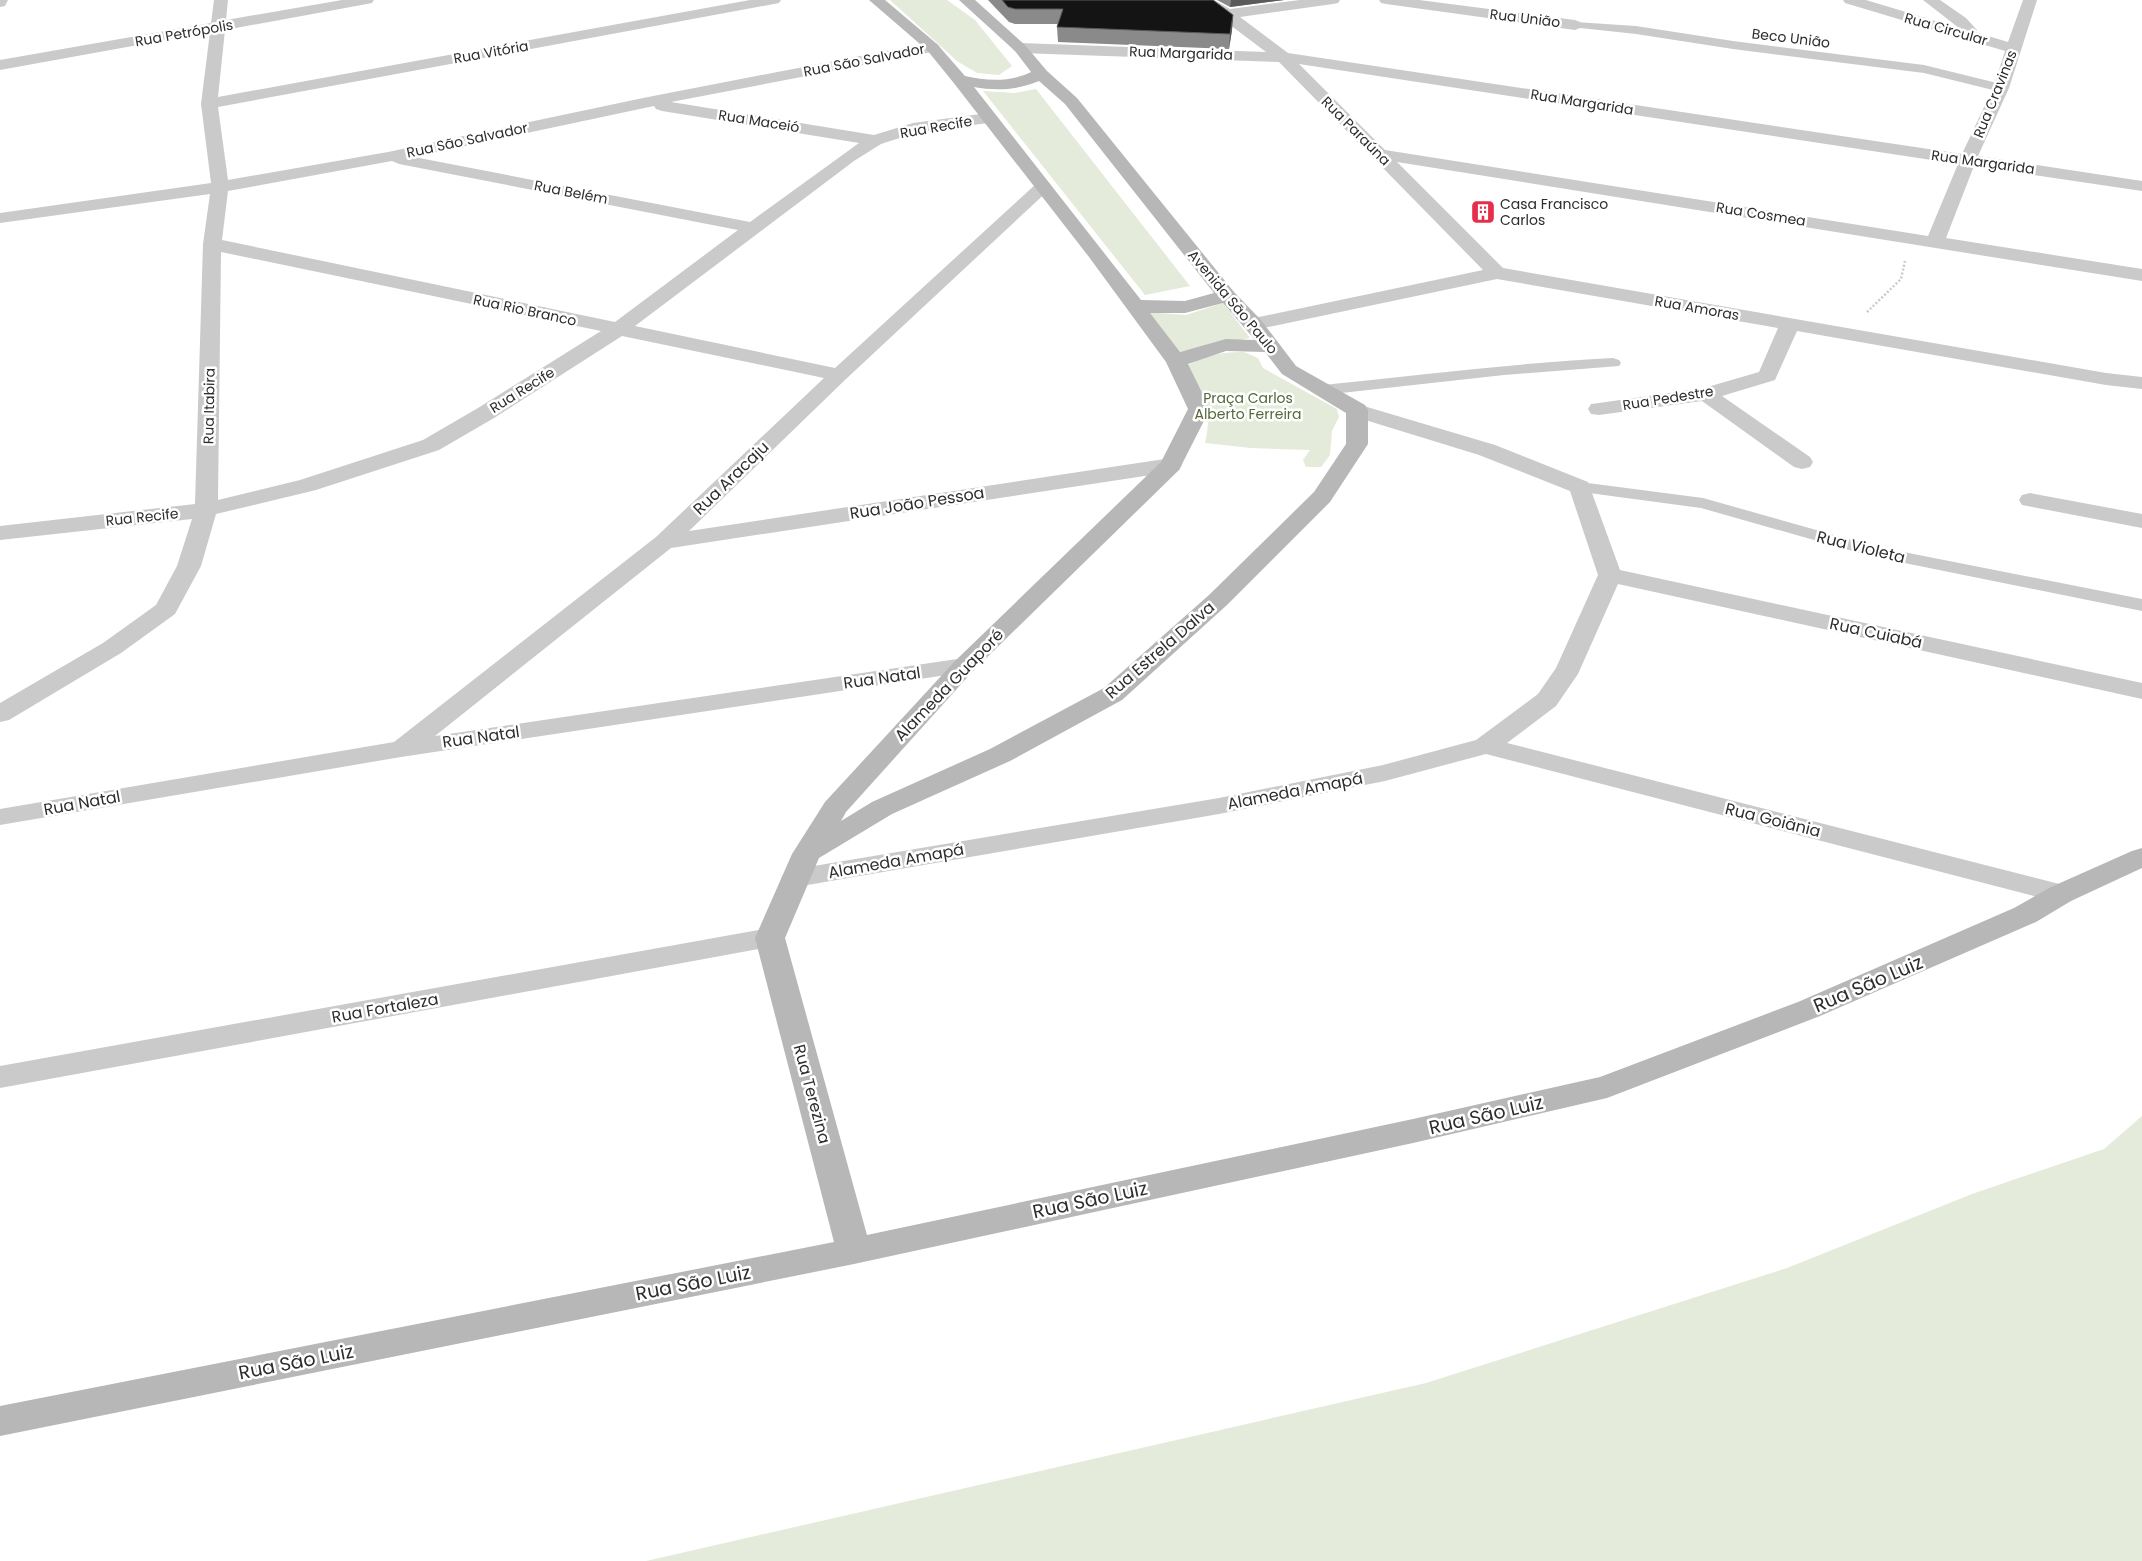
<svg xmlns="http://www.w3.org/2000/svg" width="2142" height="1561" font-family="Poppins,sans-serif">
<rect width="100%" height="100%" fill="#fff"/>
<g fill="#e5ebda">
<polygon points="890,0 947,0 975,20 1012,66 999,75 977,73 957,61"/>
<polygon points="1036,89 1190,286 1145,295 983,91 1015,93"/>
<polygon points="1223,303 1250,338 1178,352 1147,312 1186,315"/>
<path d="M1244,352L1258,358L1263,368L1337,409L1339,417L1332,431L1330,455L1321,467H1306L1303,460L1310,450L1251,448L1205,443C1213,407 1204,397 1186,366C1208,355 1220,352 1244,352Z"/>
<polygon points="2142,1116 2142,1561 646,1561 1426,1383 1787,1268 1972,1194 2104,1149"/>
</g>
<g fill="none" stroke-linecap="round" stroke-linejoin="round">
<polyline stroke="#cacaca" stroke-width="2.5" stroke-dasharray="2 2" stroke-linecap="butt" points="1867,312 1901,279 1905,261"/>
<g fill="#cacaca" fill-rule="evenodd">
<polygon points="1575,22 1636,26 1733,41 1924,65 2005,85 2007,88 2001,92 1924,73 1733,49 1636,34 1571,27 1569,25 1571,23"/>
<path d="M1613,358L1619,360L1621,363L1619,366L1504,375L1323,395L1317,393L1315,390L1317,387L1323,385C1420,375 1516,363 1613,358Z"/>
<polygon points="1580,482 1703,498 1873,546 2142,599 2142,611 1870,556 1701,508 1574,491 1571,487 1574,483"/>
</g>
<g fill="#cacaca" fill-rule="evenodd">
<polygon points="0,0 8,0 5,6 0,7"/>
<path d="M214,0H228L226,20L342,0H374L372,3L367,4L225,30L218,97L750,0H781L779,3L774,4L218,107L228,180L388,152L643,98L932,42L937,44L940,47L937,50L932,52L671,102L874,135L913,123L988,113L994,114L996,118L994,122L988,123L915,133L881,144L854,161L635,326L835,368L1037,183L1043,182L1049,183L1052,187L846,379L689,531L1171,458L1179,460L1182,465L1179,470L1171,472L671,548L435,736L964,658L973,661L977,666L973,671L401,757L0,825V809L394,742L656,537L824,378L622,336L494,418L439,450L316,490L216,514L201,566L175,614L121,653L9,720L0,722V703L103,643L156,605L177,566L192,519L0,540V526L195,504L203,244L210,194L0,223V213L211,183L201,104L210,32L0,70V60L211,23ZM654,106L656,109L662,111L859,143L750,222L414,157ZM392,161L399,164L738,230L615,322L222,240L228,191ZM221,252L601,331L478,408L423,440L300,480L218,500Z"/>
<path d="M1197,0H1214L1230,9L1300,0H1340L1338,3L1333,4L1240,17L1288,53L1962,154L1993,88L2005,51L1845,3L1843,0H1866L1959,28L1923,0H1940L1966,18L1977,30L1975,32L2008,42L2023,0H2037L2009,88L1978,156L2142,181V191L1974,166L1946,238L2142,269V281L1397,162L1503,268L2106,373L2142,377V389L2106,385L1797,331L1775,380L1722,396L1810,457L1813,462L1810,467L1802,469L1794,467L1702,401L1599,415L1591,414L1588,409L1591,404L1599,403L1704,388L1759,372L1778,328L1497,279L1254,330L1247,328L1244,324L1247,320L1254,318L1483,270L1279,62L1020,53L1015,51L1012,48L1015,45L1020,43L1266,52ZM1299,64L1958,164L1928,236L1385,150Z"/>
<polygon points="1379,0 1419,0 1575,20 1580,22 1583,25 1580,28 1575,30 1386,4 1381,3"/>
<polygon points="1357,404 1495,445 1588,482 1620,570 2142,683 2142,699 1618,584 1578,674 1556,706 1507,743 2071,887 2076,894 2071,901 2061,903 1486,754 1385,781 1219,814 796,887 786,884 781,878 786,872 796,869 1219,798 1383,765 1476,740 1538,694 1556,668 1598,575 1570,491 1479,455 1349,415 1346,410 1349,405"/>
<polygon points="2030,493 2142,514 2142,528 2022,505 2019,500 2022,495"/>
<polygon points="770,928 781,931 785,938 781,945 0,1088 0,1066"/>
</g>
<path fill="#b7b7b7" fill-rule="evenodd" d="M869,0H885L937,44L965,76C987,81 1011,82 1031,72L1015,51L959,0H975L1025,45L1047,71L1077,98L1234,292L1261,320L1296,366L1365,405L1368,410V444L1330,502L1227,605L1122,700L1010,761L892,814L819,858L785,938L867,1235L1413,1119L1600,1077L1798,1002L2014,908L2051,887L2132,851L2142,848V868L2071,901L2036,922L1820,1016L1607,1098L1413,1143L854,1264L0,1436V1406L834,1242L755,938L792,854L825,802L955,661L1161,462L1188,409L1166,362L1089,257L953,82L927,50ZM1039,81L1065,104L1214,293L1185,301L1141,300L974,87C996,91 1018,90 1039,81ZM1223,303L1255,340L1226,339L1180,352L1150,313H1185ZM1226,351L1265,352L1282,374L1346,413V444L1314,492L1209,595L1104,688L990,749L872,802L841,821L846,812L973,671L1179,470L1210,409L1188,364Z"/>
</g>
<g fill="#8a8a8a">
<polygon points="988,0 1213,0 1233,15 1232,30 1229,49 1058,42 1057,27 1058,24 1015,24 1009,22"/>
<polygon points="1217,0 1284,0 1230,7"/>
</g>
<g fill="#5a5a5a">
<polygon points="1231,0 1284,0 1230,7"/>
<polygon points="1233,15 1232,30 1229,49 1230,34"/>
</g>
<polygon fill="#141414" stroke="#5a5a5a" points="1002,0 1213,0 1233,15 1230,34 1057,27 1063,9 1015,9 1008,7"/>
<defs>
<symbol id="building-square" viewBox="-11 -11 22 22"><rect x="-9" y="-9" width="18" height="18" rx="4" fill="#e52e4c" stroke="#fff"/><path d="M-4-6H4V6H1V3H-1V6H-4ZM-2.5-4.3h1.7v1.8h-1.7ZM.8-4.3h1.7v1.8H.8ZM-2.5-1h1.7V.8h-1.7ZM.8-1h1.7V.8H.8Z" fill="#fff"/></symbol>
</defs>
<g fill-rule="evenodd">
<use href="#building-square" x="1469" y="198" width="28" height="28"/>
</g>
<g text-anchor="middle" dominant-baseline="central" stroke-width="5" stroke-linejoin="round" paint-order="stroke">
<g font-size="14" fill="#2d2d2d" stroke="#fff">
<text transform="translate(1525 18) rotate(7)">Rua União</text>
<text transform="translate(1946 29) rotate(16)">Rua Circular</text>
<text transform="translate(184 33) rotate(-10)">Rua Petrópolis</text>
<text transform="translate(1791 38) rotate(7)">Beco União</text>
<text transform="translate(491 52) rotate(-10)">Rua Vitória</text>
<text transform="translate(1181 53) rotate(2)">Rua Margarida</text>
<text transform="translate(864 60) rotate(-11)">Rua São Salvador</text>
<text transform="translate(1995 94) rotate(-68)">Rua Cravinas</text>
<text transform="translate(1582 102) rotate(9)">Rua Margarida</text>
<text transform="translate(759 121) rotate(9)">Rua Maceió</text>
<text transform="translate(936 127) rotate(-10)">Rua Recife</text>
<text transform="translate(1356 131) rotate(45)">Rua Paraúna</text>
<text transform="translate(467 140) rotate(-12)">Rua São Salvador</text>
<text transform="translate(1983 162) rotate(8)">Rua Margarida</text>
<text transform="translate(571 192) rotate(11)">Rua Belém</text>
<text transform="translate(1761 214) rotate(9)">Rua Cosmea</text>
<text transform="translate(1233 302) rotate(50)">Avenida São Paulo</text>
<text transform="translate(1697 308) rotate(10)">Rua Amoras</text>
<text transform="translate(525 310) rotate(12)">Rua Rio Branco</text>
<text transform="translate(522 390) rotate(-32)">Rua Recife</text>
<text transform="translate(1668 398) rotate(-9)">Rua Pedestre</text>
<text transform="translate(209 406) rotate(-89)">Rua Itabira</text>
<text transform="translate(142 517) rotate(-6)">Rua Recife</text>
</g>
<g font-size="14" fill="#2d2d2d" stroke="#fff" text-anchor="start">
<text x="1500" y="204">Casa Francisco<tspan x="1500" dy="16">Carlos</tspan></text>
</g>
<g font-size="14" fill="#54683b" stroke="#fff">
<text x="1248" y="398">Praça Carlos<tspan x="1248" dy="16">Alberto Ferreira</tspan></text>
</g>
<g font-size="16" fill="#2d2d2d" stroke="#fff">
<text transform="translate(731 478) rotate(-44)">Rua Aracaju</text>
<text transform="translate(917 503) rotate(-9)">Rua João Pessoa</text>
<text transform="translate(1861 547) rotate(14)">Rua Violeta</text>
<text transform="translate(1876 633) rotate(12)">Rua Cuiabá</text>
<text transform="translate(1160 650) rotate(-41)">Rua Estrela Dalva</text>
<text transform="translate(882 678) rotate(-8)">Rua Natal</text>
<text transform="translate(949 685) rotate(-46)">Alameda Guaporé</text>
<text transform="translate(481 737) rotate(-8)">Rua Natal</text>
<text transform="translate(1295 791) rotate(-11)">Alameda Amapá</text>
<text transform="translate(82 803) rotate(-10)">Rua Natal</text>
<text transform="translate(1773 820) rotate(14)">Rua Goiânia</text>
<text transform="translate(896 861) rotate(-10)">Alameda Amapá</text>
<text transform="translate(385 1008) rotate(-10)">Rua Fortaleza</text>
<text transform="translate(812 1094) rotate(75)">Rua Terezina</text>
</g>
<g font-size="19" fill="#2d2d2d" stroke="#fff">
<text transform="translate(1868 984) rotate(-23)">Rua São Luiz</text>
<text transform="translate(1486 1115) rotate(-13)">Rua São Luiz</text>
<text transform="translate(1090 1200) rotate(-12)">Rua São Luiz</text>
<text transform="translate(693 1283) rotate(-11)">Rua São Luiz</text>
<text transform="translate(296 1362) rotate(-11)">Rua São Luiz</text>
</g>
</g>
</svg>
